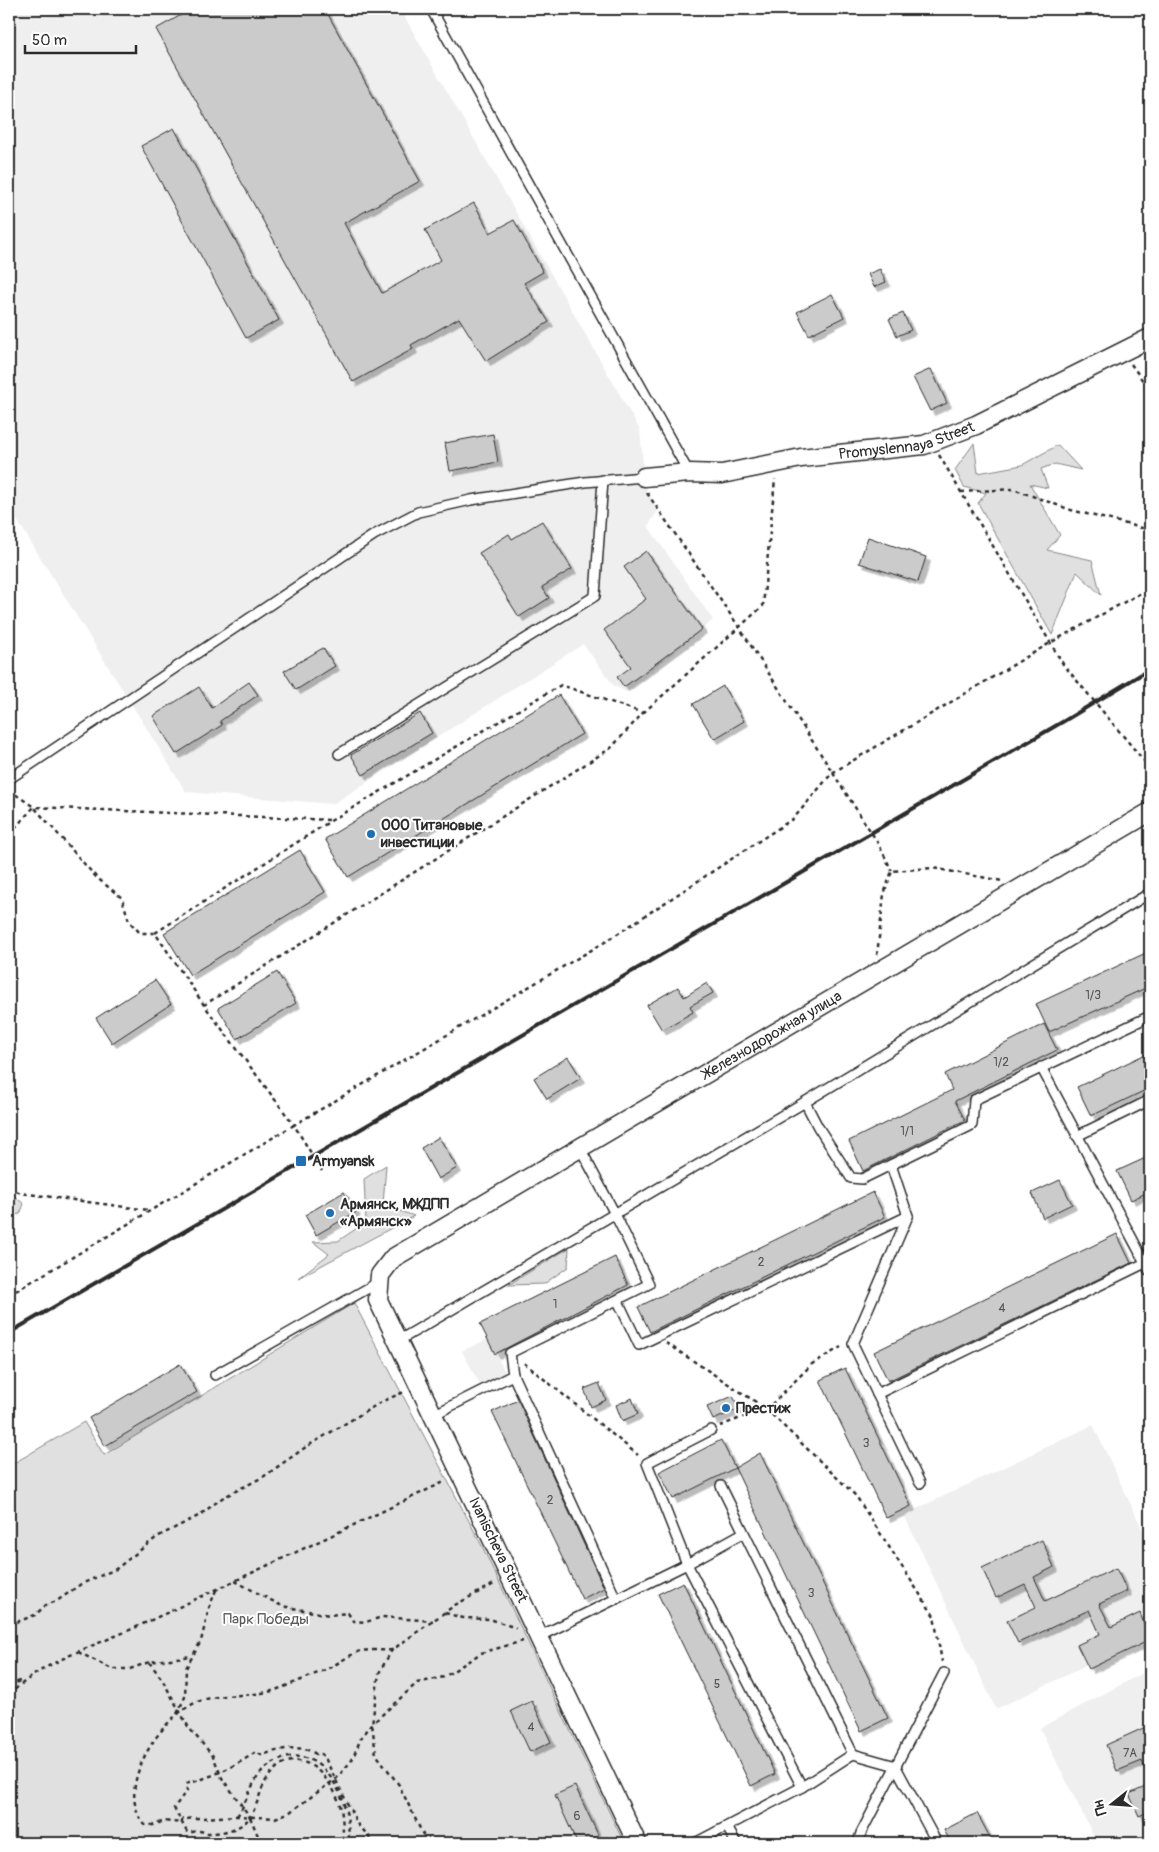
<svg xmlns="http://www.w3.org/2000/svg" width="1159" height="1852" font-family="Pangolin,sans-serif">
<defs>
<filter id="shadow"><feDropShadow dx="4.5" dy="4.5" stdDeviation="0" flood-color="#0004"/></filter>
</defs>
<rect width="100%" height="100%" fill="#fff"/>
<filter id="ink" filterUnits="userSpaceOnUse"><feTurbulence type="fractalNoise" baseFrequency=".02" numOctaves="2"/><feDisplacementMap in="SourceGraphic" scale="10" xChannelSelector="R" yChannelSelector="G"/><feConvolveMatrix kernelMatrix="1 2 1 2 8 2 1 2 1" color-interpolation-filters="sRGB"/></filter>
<g filter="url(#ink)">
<g fill="#efefef">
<polygon points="9,9 400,9 640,430 645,487 658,510 648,526 713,620 627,692 614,686 583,644 333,804 186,792 9,507"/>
<polygon points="488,1339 505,1372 480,1385 462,1351"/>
<polygon points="1093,1425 1150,1545 1150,1635 996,1709 904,1515"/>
<polygon points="1150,1669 1150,1843 1097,1843 1040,1728"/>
</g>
<g fill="#e0e0e0" stroke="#868686">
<polygon points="974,443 978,473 1022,465 1058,445 1081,470 1055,464 1041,469 1048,488 1030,484 1060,535 1047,550 1092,560 1101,595 1077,572 1052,635 978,503 986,493 964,487 955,470"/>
<polygon points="386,1165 383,1205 414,1216 298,1278 329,1254 313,1242 338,1241 366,1222 364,1179"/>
<polygon points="9,1192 24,1204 20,1214 9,1216"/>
<polygon points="569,1248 568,1267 544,1284 508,1285"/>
<polygon points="354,1303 480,1542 624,1843 9,1843 9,1466 84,1422 104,1455"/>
</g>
<g fill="#cbcbcb" stroke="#2b2b2b" filter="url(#shadow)">
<polygon points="192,9 325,9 420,181 344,223 382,293 441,260 425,230 474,203 490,233 514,220 543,272 524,283 549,322 486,361 459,318 411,345 413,349 353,382 156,29"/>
<polygon points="174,128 279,320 246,338 141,146"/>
<polygon points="880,269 886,282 874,287 868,274"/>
<polygon points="832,294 844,317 809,335 797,312"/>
<polygon points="903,313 911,330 897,336 889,319"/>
<polygon points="931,369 947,403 930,411 913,377"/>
<polygon points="493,434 498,462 450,471 445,443"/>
<polygon points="542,521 572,569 542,587 549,598 519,617 479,553 509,534 512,539"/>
<polygon points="868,537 926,557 918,582 859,563"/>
<polygon points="646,551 702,629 624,687 617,677 631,667 604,630 646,599 624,567"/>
<polygon points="323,648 335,666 296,690 284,671"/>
<polygon points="249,682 258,695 220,721 222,725 176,754 153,716 199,687 212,708"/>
<polygon points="723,686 744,721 714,739 693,704"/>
<polygon points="559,695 582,734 348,877 325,839"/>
<polygon points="420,713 432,733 363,775 351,755"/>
<polygon points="300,850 325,892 190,975 164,933"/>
<polygon points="1150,951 1150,986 1049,1032 1036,1004"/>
<polygon points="277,972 296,1003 237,1039 218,1008"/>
<polygon points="155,980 171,1004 112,1043 96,1018"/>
<polygon points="707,983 713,993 690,1006 693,1012 662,1030 647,1005 678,987 684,997"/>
<polygon points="1044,1024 1057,1050 955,1101 965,1120 863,1171 849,1141 952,1090 945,1074"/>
<polygon points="1150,1052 1150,1088 1091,1116 1077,1087"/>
<polygon points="568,1057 581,1078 547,1099 534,1078"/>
<polygon points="439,1137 457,1168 438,1179 421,1148"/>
<polygon points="1150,1156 1150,1191 1131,1200 1117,1171"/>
<polygon points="1060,1180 1072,1204 1043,1218 1032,1193"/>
<polygon points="344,1192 356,1212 316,1235 305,1215"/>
<polygon points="873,1192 885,1217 650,1332 638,1307"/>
<polygon points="1117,1234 1131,1263 888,1381 874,1352"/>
<polygon points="615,1257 628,1285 495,1354 480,1324"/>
<polygon points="180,1364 197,1392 105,1446 89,1418"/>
<polygon points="845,1368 911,1506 886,1518 820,1380"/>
<polygon points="599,1383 606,1400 591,1407 584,1389"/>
<polygon points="733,1396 739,1409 713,1420 707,1407"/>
<polygon points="632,1398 638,1414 622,1421 616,1405"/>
<polygon points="518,1400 604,1588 582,1599 492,1412"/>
<polygon points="721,1440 735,1468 673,1499 659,1472"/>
<polygon points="760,1453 888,1718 861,1731 735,1468"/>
<polygon points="1042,1540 1054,1567 1034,1577 1045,1601 1116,1568 1127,1591 1099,1604 1111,1627 1140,1613 1150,1640 1089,1669 1077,1645 1100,1634 1089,1610 1018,1643 1007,1621 1036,1607 1025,1584 996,1598 982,1568"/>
<polygon points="683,1582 775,1774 751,1786 658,1594"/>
<polygon points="532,1701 551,1742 530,1752 511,1711"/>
<polygon points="1150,1725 1150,1781 1142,1761 1117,1771 1106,1745"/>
<polygon points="1150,1785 1150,1811 1139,1816 1129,1794"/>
<polygon points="575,1786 599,1837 585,1843 577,1843 555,1795"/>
<polygon points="977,1813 993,1843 951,1843 944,1830"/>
</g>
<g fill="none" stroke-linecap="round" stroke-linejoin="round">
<defs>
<g id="service">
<polyline points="431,9 689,473"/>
<polyline points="339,754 595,596 603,480"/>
<polyline points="9,779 374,535 418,512 471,500 585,482 644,477"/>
<polyline points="1041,1067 1150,1272"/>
<polyline points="805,1102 818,1127 851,1178 862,1179 972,1125 974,1100 1150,1016"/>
<polyline points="1077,1136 1150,1100"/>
<polyline points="908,1216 853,1344 920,1483"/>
<polyline points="618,1301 639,1345 908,1216 891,1165"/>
<polyline points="398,1341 805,1102 1150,893"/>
<polyline points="215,1375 379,1282"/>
<polyline points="513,1375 616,1599"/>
<polyline points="877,1394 1145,1263"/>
<polyline points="433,1415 513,1375 510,1353 649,1284 614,1212 580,1148"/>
<polyline points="711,1430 647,1463 687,1564 802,1787"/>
<polyline points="721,1486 853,1754"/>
<polyline points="540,1636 687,1564 743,1533"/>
<polyline points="896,1767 937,1843"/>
<polyline points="727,1827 736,1843"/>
<polyline points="695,1843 802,1787 853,1754 896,1766"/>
<polyline points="858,1843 861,1833 944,1673"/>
</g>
<g id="minor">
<path id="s1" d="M644,477L689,473L722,474L801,458L924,445L976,425L1150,338"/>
<path id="s2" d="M637,1843L378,1300L380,1275L393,1258L1150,812"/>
</g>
</defs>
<use href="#service" stroke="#2b2b2b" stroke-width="12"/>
<use href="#minor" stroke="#2b2b2b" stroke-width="21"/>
<g stroke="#2b2b2b" stroke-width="2.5" stroke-dasharray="4 4" stroke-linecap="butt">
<polyline points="1131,364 1150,391"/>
<polyline points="939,455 1063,664 1150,768"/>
<polyline points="961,492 1013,489 1071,510 1150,530"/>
<polyline points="647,493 739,627 878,843 892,871"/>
<polyline points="643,713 763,606 775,479"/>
<polyline points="9,790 34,807 96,877 122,898 129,921 140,933 155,933 204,1005 294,1125 605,942 794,818 832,773 1050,643 1150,588"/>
<polyline points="9,851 12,831 34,807 331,820"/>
<polyline points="155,933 332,820 561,685 643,713 611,748 204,1005"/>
<polyline points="877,955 884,894 892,871 933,868 1002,881"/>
<polyline points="9,1188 21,1193 148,1210"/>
<polyline points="9,1295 294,1125 322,1171"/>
<polyline points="666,1343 765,1408 856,1496 934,1616 942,1662"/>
<polyline points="524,1363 638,1455"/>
<polyline points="720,1426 769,1407 812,1364 841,1347"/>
<polyline points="235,1581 282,1606 329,1615 348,1613 353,1621 366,1622 382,1617 433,1621"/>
<polyline points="445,1613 463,1618 490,1619 516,1628"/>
<polyline points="9,1625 35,1615 46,1605 57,1601 81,1584 116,1569 157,1537 200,1515 222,1498 263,1477 306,1447 383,1401 404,1392"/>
<path d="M392,1650C382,1651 370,1649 361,1651C350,1654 338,1664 327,1669C311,1676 294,1683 278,1689C251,1699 222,1691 195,1703C159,1719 113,1789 145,1825H154L164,1821L181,1823L183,1819L237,1816L275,1818L290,1812L336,1779L352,1760L361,1738L372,1724L417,1683L444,1677L481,1653L523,1641"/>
<polyline points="78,1652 112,1669 130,1669 149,1662 191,1656"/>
<path d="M149,1662L162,1679L189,1728L213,1756L222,1778L250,1817C261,1800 260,1780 278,1767C306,1746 335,1783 341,1809C343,1819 343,1832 343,1843"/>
<polyline points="9,1686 22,1680"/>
<path d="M9,1695C47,1658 97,1646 145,1623C245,1576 346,1529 446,1481"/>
<polyline points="177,1714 185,1697 186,1668 201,1641 209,1608 216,1590"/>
<path d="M237,1816C248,1801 251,1780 266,1768C317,1729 354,1799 348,1843"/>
<path d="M261,1843L250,1817C242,1829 221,1834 206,1833C204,1832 201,1831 199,1831C194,1831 192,1833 187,1832L174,1808L187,1790L186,1785L189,1782H193C216,1775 237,1765 256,1752L261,1755C280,1750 299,1743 316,1754L319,1753L324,1756L358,1825L368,1835L372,1843"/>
<polyline points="427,1843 399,1785 376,1754 372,1724 379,1673 392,1650 455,1605 496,1583"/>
</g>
<use href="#service" stroke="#fff" stroke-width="9"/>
<use href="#minor" stroke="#fff" stroke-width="18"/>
<polyline stroke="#2b2b2b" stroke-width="4" points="9,1333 1064,721 1150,669"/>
</g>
</g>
<g fill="#1f6fb2" stroke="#fff" stroke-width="2">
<circle cx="371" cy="834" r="5"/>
<rect x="295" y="1155" width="12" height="12" rx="2.5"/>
<circle cx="330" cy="1213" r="5"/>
<circle cx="726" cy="1408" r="5"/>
</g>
<g text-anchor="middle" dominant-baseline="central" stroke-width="4" stroke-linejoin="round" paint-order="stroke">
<g font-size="12" fill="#535353">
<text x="1093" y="995">1/3</text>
<text x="1001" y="1062">1/2</text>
<text x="907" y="1131">1/1</text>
<text x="761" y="1262">2</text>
<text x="555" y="1304">1</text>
<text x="1002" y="1308">4</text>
<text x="866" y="1443">3</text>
<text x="550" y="1500">2</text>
<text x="811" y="1593">3</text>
<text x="717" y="1684">5</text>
<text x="531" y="1727">4</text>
<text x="1130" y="1753">7А</text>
<text x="577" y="1816">6</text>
</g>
<g font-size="15" fill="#2b2b2b" stroke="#fff">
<text stroke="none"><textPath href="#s1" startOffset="266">Promyslennaya Street</textPath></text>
<text stroke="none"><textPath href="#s2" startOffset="1088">Железнодорожная улица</textPath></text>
<text transform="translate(498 1550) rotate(64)">Ivanischeva Street</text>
</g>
<g font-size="15" font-weight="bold" fill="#2b2b2b" stroke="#fff" text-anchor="start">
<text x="381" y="825">ООО Титановые<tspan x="381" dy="17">инвестиции</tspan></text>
<text x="312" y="1161">Armyansk</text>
<text x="340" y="1204">Армянск, МЖДПП<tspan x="340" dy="17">«Армянск»</tspan></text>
<text x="736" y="1408">Престиж</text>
</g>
<g font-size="15" fill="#585858" stroke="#fff">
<text x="266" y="1619">Парк Победы</text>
</g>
</g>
<rect width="1159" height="1852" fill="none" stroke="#fff" stroke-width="30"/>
<rect x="15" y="15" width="1129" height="1822" fill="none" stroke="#2b2b2b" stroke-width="2" filter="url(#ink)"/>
<g transform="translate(1112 1804) rotate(253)" stroke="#ffffff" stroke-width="4" paint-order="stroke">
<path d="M0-4L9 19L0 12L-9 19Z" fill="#2b2b2b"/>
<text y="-8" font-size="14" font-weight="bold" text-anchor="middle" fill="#2b2b2b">Пн</text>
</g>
<path d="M25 45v8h111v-8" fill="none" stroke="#2b2b2b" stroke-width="2.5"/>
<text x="32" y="45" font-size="15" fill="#2b2b2b" stroke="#ffffff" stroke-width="4" paint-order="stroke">50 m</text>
</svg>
